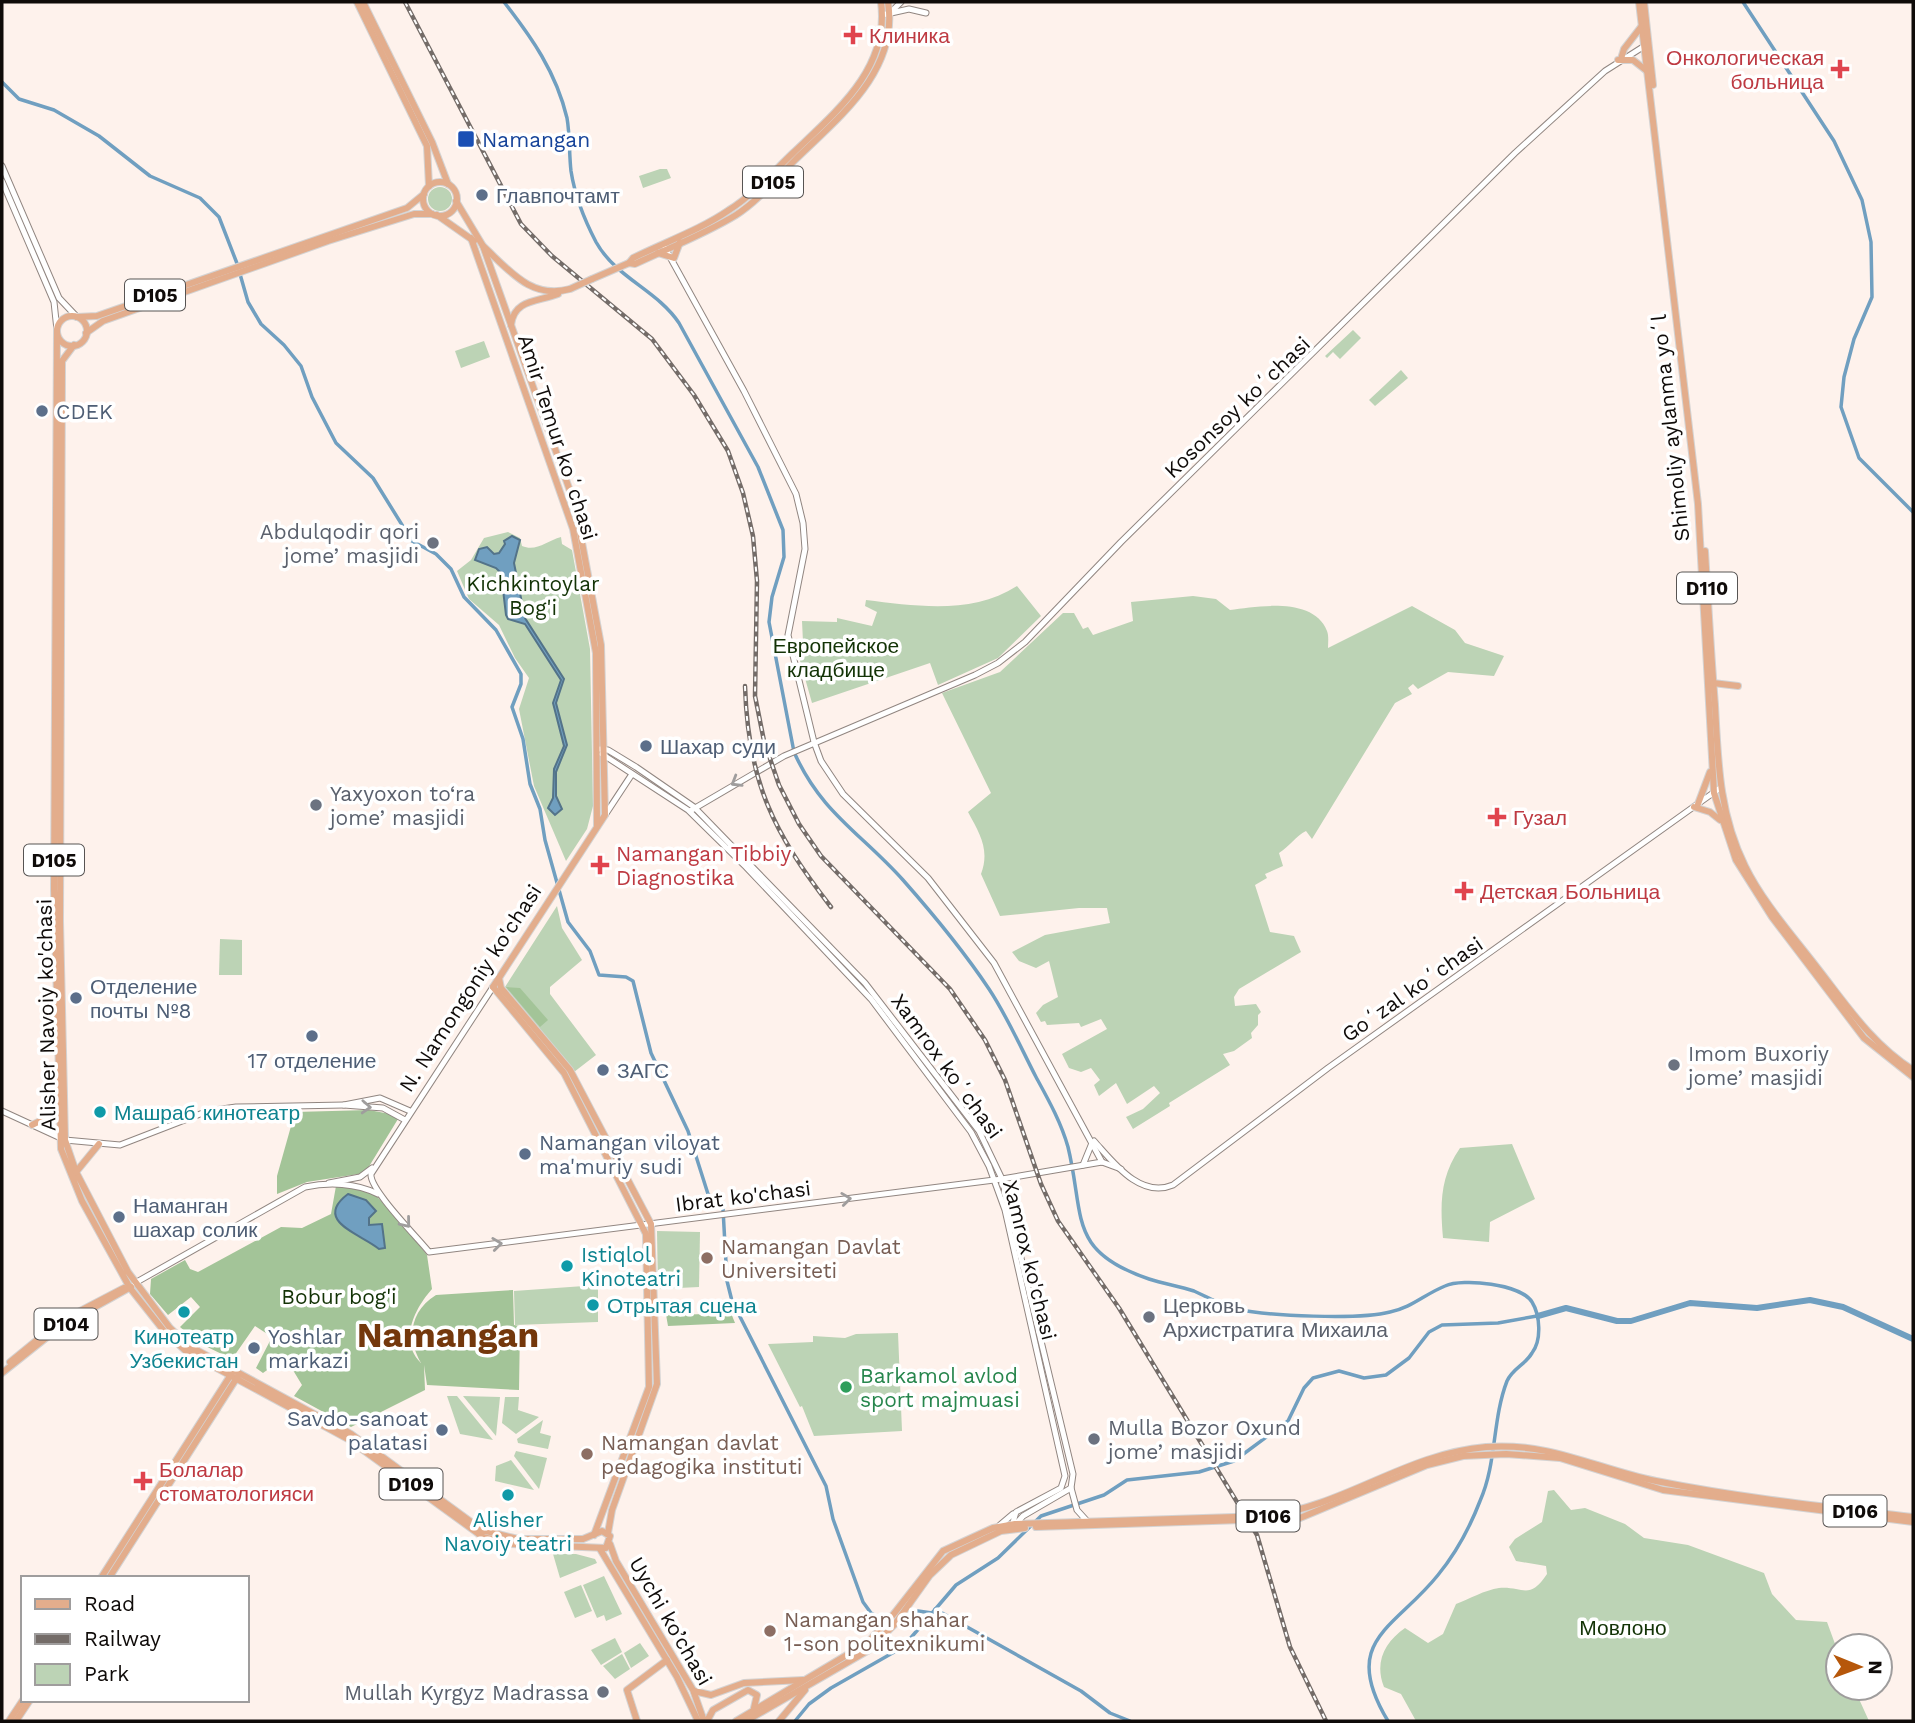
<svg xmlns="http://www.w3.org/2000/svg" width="1915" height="1723" font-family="'Work Sans',sans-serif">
<rect width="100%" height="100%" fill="#fef2ec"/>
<g fill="#bcd3b5">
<polygon points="660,169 667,169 671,178 643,188 639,176"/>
<circle cx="440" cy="199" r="12"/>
<polygon points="1353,330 1361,338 1340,359 1333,352 1327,358 1325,356"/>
<polygon points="484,341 490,357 461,368 455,351"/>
<polygon points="1401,370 1408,378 1375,406 1369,400"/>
<path d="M508,532L520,538L522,546C536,552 547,541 561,537L562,544L572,550L590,649L593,806L587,829L566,861L534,786L519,709L529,678L515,658L499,625L469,599L457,571L471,560L484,538Z"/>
<path d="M1017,586L1041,616L998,658L938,685L930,663L812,703L795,643L803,642L802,621L837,622V618L872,626L877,612L865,606L866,600C916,606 972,615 1017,586Z"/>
<path d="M1193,596L1216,599L1230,610C1258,606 1314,597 1327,631C1329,636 1328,643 1328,648L1412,606L1455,630L1465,643L1504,656L1494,676L1448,672L1418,689L1413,684L1408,688L1412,694L1395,703L1312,839L1306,831C1296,836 1290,846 1279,853L1283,866L1265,874L1267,878L1255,885L1270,932L1294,936L1301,952L1239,989L1234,997L1235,1006L1256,1004L1261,1012L1258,1015V1025L1251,1033L1252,1038L1234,1051L1223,1054L1230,1065L1169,1103L1170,1106L1133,1129L1126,1117L1143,1109L1160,1093L1154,1086L1127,1104L1116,1083L1099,1096L1094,1085L1100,1080L1091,1068L1081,1072L1069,1068L1062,1054L1107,1029L1101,1019L1081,1027L1079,1023L1047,1025L1045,1021L1041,1022L1036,1013L1043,1005L1058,997L1049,961L1036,968L1019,961L1012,952L1045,935L1110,923L1107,908H1079L1000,916L981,874C990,850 980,834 968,812L991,793L942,693L1000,672L1063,613H1074L1083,629L1088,627L1093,635L1133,621L1131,602Z"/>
<polygon points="557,906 562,928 582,960 550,987 550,994 596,1055 574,1072 505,987"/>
<polygon points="220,939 242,940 242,975 219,975"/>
<path d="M1512,1144L1535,1199L1490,1222L1489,1242L1443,1238C1440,1204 1440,1177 1460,1148Z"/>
<polygon points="657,1231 700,1232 699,1287 658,1289"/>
<polygon points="598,1285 598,1322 515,1325 514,1291"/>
<polygon points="898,1333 902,1431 814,1436 802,1406 800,1407 768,1344 813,1342 813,1336 845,1338 856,1334"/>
<polygon points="447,1396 457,1396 493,1440 460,1434"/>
<polygon points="463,1396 500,1397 496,1436"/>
<polygon points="505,1397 519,1397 518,1410 539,1417 516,1434 502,1423"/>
<polygon points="543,1420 540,1433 551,1436 548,1449 518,1443 517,1439"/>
<polygon points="516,1451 547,1458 539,1489 514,1456"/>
<polygon points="511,1460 534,1490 495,1481 496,1466"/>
<path d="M1554,1490L1571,1510L1585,1508L1625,1524L1644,1538L1688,1545L1764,1573L1772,1594L1796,1620L1827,1622L1838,1652V1688H1854L1869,1721H1416L1401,1694L1384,1687C1374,1662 1385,1642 1405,1628L1428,1643L1443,1634L1456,1604C1469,1599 1485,1590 1499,1588C1523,1586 1529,1601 1547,1574L1546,1566L1516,1561L1509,1547L1515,1539L1542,1522L1548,1491Z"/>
<polygon points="553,1554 576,1554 595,1559 597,1563 560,1578"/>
<polygon points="604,1576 622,1614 606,1621 604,1615 597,1618 583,1585"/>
<polygon points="581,1585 592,1611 575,1618 564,1592"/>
<polygon points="615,1638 622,1652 601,1665 591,1650"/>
<polygon points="640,1643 649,1656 631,1668 624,1653"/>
<polygon points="622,1654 630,1669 615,1679 603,1666"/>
</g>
<g fill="#a3c498">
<polygon points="506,987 520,988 548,1020 540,1027"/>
<polygon points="369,1110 390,1114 398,1119 365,1173 307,1182 277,1194 277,1176 295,1112"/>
<path d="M336,1186L355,1187L374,1194L393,1212L427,1255L432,1289C415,1308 398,1341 421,1363C407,1339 409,1312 436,1295L513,1290L514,1325L520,1326L519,1390L427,1385L424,1365L425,1390L351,1427L294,1396L302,1385L285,1357L263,1373L256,1368L272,1337L255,1326L232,1359L199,1343L180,1327L200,1307L191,1297L168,1315L150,1294L151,1279L185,1260L190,1269L198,1272L281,1227L302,1228L331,1214Z"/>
<polygon points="664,1303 673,1303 677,1315 731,1313 735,1323 668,1326"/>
</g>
<g fill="#709fc0" stroke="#537389" stroke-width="2">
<polygon points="512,536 520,540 514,563 525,618 564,679 556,703 567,745 556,772 556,796 562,809 555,815 548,808 553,798 554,769 564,746 553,703 561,680 525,624 508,619 506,615 501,573 496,568 475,560 479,549 487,547 494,554 499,553 505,544 504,541"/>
<path d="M348,1194L366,1200L376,1211L369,1218V1225L382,1224L385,1248L379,1249C361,1234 312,1221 348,1194Z"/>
</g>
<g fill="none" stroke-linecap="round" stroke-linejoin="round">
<g stroke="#709fc0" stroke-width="3.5">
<path d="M504,2C532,38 556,72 567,118C570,135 569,154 571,171C575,197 584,219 596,242C616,278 657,290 679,323L758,467L783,530L784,557L772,597L769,622L794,752C821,813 861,833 903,880C933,914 963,950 989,989C1007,1016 1021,1048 1036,1077C1048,1099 1061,1122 1068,1147C1085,1217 1067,1251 1149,1279C1164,1284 1179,1286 1194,1291C1208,1297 1221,1306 1236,1309C1268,1316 1359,1320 1390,1312C1411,1308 1425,1294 1445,1286C1463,1278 1521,1284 1532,1302C1540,1315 1542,1340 1532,1353C1525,1365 1513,1368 1507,1381C1492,1420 1497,1463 1480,1501C1470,1527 1456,1553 1438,1575C1395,1629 1339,1640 1388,1721"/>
<polyline points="1743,2 1834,141 1862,200 1871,242 1872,297 1854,339 1844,377 1841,407 1859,458 1913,512"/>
<polyline points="2,82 19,99 54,110 99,136 150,176 200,198 219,217 238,266"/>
<polyline points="240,274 248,302 261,324 284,345 301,366 312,397 336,443 373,478 412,541 436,554 451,569 464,597 496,630 521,674 521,684 512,707 523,739 530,784 540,809 545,840 568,922 590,951 599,975 626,977 633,981 651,1053 688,1131 708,1194 723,1209 727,1281 732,1301 826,1486 833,1519 863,1602 871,1613 888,1622"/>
<polyline points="935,1609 1081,1691 1110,1713 1130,1721"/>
<polyline points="896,1623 905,1621 918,1611 932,1613"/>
<polyline points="795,1721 809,1704 831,1688 903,1647 956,1585 998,1558 1041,1516 1104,1495 1127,1480 1199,1472 1234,1461 1288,1421 1304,1388 1313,1378 1339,1371 1364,1378 1386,1375 1409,1358 1429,1332 1442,1325 1498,1323 1537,1316"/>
</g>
<polyline stroke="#709fc0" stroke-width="6" points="1538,1316 1566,1308 1617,1321 1631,1321 1690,1303 1757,1308 1810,1300 1843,1307 1913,1339"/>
<defs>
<g id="secondary">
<polyline points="890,13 901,2"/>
<polyline points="882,15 909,9 926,13"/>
<polyline points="2,166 59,298 77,317"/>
<polyline points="2,181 54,302 57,330"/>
<polyline points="665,248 744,391 796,494 803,523 805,549 788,635 814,742 821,761 843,794 928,878 994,963 1102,1162"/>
<polyline points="600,749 608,750 636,767 694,807 865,983 979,1131 1002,1179 1073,1474 1071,1488 1023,1516 1014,1526"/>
<polyline points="602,754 688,810 746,867 871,999 971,1132 989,1166 1005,1210 1065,1476 1061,1488 1016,1512 1012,1526"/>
<polyline points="690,811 784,756 975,675 998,663 1025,642 1121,542 1515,153 1605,71 1646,45"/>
<polyline points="605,815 632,774"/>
<path d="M493,987L371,1174C369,1189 418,1238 429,1252L1002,1179L1102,1162L1121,1169"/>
<polyline points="2,1111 65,1140 120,1145 208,1111 236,1107 344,1105"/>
<polyline points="405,1120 383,1108 344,1105 380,1098 410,1111"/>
<path d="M1094,1141C1113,1162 1140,1199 1173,1185L1328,1068L1720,788"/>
<polyline points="1083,1165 1092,1143"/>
<polyline points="329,1183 360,1177 372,1168"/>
<path d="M135,1283L305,1187C329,1182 356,1183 378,1194"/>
<polyline points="1071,1488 1077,1510 1087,1521"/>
<polyline points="1000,1525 1013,1514"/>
</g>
<g id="primary">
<polyline points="357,2 427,146 429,186"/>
<polyline points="363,2 432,142 448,184"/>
<polyline points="1639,2 1698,504 1714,793 1736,860 1772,917 1864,1038 1913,1077"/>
<polyline points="1644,2 1653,85"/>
<polyline points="1621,59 1624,49 1641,27"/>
<polyline points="1618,60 1633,60 1647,71"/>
<circle cx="440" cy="199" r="17"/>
<polyline points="456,201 483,246 575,505 601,645 605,815 493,987"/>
<polyline points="437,215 474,241"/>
<polyline points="471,238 573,529 596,653 597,826"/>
<path d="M483,246C509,270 531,300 570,289"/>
<polyline points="658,253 674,258 680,242"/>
<path d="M629,263L633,258C665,242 700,230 729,210C753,195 773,172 793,153C837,111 890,68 881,2"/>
<path d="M592,279L629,263L635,264C669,248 705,234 736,215C758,201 777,178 795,160C839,117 899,71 888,2"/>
<circle cx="72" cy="331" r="15"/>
<polyline points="77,317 97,316 407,208 424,194"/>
<path d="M511,325C514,299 538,302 558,294"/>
<polyline points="57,330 54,889 61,1149 82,1201 130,1288 164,1331 187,1352 348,1439 483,1537 511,1544 606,1548 610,1536 602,1531 583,1539 518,1539 482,1530 351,1434 189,1346 170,1328 128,1272 76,1172 65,1140 60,921 62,361 74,345"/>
<polyline points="86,333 103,321 328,241 414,214 432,214"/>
<path d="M1705,551C1708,602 1711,654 1715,705C1718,761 1719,814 1745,866C1763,903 1794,937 1819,970C1847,1006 1873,1045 1913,1070"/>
<polyline points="1713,683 1738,686"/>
<polyline points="1698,804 1710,772"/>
<polyline points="1694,807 1710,812 1720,820"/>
<polyline points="499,978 501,988 570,1070 651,1224 657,1384 612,1510 608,1533"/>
<polyline points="493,987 564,1073 646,1234 649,1387 594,1535"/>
<polyline points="32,1125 50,1116 58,1104"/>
<polyline points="76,1172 99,1144"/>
<polyline points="10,1362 59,1322 124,1288"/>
<polyline points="2,1373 61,1326 131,1287"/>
<polyline points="1036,1527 1300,1518 1427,1465 1463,1456 1506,1454 1560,1458 1663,1490 1913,1522"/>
<polyline points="610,1544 616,1561 693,1690 704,1721"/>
<polyline points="600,1549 677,1677 698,1721"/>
<polyline points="101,1578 232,1373"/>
<polyline points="109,1578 238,1376"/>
<polyline points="694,1691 711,1695 744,1683 803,1680"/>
<polyline points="9,1721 23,1700"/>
<polyline points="16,1721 30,1700"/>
<polyline points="637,1721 627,1690 667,1660"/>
<polyline points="707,1721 713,1710 748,1690 757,1695 754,1708"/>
<path d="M736,1721L867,1643L889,1620L943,1551L993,1528L1015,1524L1266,1516C1346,1506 1405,1454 1486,1447C1551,1442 1596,1469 1656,1481C1741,1498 1827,1507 1913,1517"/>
<polyline points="746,1721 869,1650 895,1624 930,1575 951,1555 1001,1531 1025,1528"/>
<polyline points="779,1721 805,1690"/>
</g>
</defs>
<use href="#secondary" stroke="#918681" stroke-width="7"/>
<use href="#primary" stroke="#d4d3d3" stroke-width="8"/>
<use href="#secondary" stroke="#fff" stroke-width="5"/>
<use href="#primary" stroke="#e3ad8c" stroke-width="6"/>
<defs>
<g id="rail">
<polyline points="405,2 521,224 552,256 652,339 694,395 728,451 743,493 753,536 757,581 755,696 764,741 779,785 799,824 821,856 950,989 985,1040 1005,1080 1041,1184 1058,1221 1119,1308 1257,1535 1290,1647 1326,1721"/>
<path d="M745,686C748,782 773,832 831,907"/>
</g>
</defs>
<use href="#rail" stroke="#746c68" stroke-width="4.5"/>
<use href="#rail" stroke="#fff" stroke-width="2" stroke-dasharray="5" stroke-linecap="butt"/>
<defs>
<polyline id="primary-bridge" points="570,289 592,279"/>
</defs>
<use href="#primary-bridge" stroke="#d4d3d3" stroke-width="8" stroke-linecap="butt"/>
<use href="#primary-bridge" stroke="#e3ad8c" stroke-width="6"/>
</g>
<defs><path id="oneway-chevron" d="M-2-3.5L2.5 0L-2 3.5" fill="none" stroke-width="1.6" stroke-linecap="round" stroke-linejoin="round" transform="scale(1.75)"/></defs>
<g stroke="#9f9d9d">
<use href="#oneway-chevron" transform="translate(736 782) rotate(149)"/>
<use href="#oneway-chevron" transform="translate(366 1107) rotate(3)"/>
<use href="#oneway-chevron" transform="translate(846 1199) rotate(-7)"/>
<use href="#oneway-chevron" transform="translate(406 1223) rotate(51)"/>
<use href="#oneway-chevron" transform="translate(497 1244) rotate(-7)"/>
</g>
<g fill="#e0444e" stroke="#fff" stroke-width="2.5">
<path d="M849.5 24.5h7v7h7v7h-7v7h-7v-7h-7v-7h7z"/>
<path d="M1836.5 58.5h7v7h7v7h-7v7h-7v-7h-7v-7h7z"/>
<path d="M1493.5 806.5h7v7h7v7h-7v7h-7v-7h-7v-7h7z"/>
<path d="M596.5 854.5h7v7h7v7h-7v7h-7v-7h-7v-7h7z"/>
<path d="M1460.5 880.5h7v7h7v7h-7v7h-7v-7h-7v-7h7z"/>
<path d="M139.5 1470.5h7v7h7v7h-7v7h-7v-7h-7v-7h7z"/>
</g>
<rect fill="#1a4fb4" stroke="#fff" stroke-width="2.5" x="457" y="130" width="18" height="18" rx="3.5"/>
<g fill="#5c6f8a" stroke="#fff" stroke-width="2.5">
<circle cx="482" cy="195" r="7"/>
<circle cx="42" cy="411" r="7"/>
<circle cx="646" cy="746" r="7"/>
<circle cx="76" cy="998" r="7"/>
<circle cx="312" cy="1036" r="7"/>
<circle cx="603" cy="1070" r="7"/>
<circle cx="525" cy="1154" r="7"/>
<circle cx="119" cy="1217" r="7"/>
<circle cx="254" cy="1348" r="7"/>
<circle cx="442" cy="1430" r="7"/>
</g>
<g fill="#6b7280" stroke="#fff" stroke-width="2.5">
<circle cx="433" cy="543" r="7"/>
<circle cx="316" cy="805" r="7"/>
<circle cx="1674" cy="1065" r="7"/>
<circle cx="1149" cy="1317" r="7"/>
<circle cx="1094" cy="1439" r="7"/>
<circle cx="603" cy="1692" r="7"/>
</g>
<g fill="#0f9aa8" stroke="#fff" stroke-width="2.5">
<circle cx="100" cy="1112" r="7"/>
<circle cx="567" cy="1266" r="7"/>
<circle cx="593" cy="1305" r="7"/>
<circle cx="184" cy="1312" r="7"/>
<circle cx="508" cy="1495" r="7"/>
</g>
<g fill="#8d6e63" stroke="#fff" stroke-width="2.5">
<circle cx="707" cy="1258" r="7"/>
<circle cx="587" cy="1454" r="7"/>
<circle cx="770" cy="1631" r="7"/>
</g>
<circle fill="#2e9e5b" stroke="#fff" stroke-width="2.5" cx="846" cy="1387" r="7"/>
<g text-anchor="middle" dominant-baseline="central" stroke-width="7" stroke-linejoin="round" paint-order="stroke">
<g fill="#fff" stroke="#575453" stroke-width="2">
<rect x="743" y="166.5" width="60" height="31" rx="5"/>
<rect x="125" y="279.5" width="60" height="31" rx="5"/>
<rect x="1677" y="572.5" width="60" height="31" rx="5"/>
<rect x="24" y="844.5" width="60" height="31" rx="5"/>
<rect x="34.5" y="1308.5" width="63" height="31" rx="5"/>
<rect x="379.5" y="1468.5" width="63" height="31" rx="5"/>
<rect x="1823.5" y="1495.5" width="63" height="31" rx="5"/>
<rect x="1236.5" y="1500.5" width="63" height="31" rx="5"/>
</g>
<g font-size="19" font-weight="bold" fill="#0f0b09">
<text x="773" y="182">D105</text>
<text x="155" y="295">D105</text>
<text x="1707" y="588">D110</text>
<text x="54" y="860">D105</text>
<text x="66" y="1324">D104</text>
<text x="411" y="1484">D109</text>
<text x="1855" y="1511">D106</text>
<text x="1268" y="1516">D106</text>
</g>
<g font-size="21" fill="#be3a42" stroke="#fff" text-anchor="start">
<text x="869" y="35">Клиника</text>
<text x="1824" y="57" text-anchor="end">Онкологическая<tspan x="1824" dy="24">больница</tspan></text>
<text x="1513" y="817">Гузал</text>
<text x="616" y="853">Namangan Tibbiy<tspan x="616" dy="24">Diagnostika</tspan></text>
<text x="1480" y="891">Детская Больница</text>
<text x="159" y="1469">Болалар<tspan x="159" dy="24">стоматологияси</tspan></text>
</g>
<g font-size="21" fill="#164399" stroke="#fff" text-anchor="start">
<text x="482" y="139">Namangan</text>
</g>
<g font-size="21" fill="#4e5e75" stroke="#fff" text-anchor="start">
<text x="496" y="195">Главпочтамт</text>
<text x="56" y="411">CDEK</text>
<text x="660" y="746">Шахар суди</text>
<text x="90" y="986">Отделение<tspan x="90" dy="24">почты №8</tspan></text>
<text x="312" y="1060" text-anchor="middle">17 отделение</text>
<text x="617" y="1070">ЗАГС</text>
<text x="539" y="1142">Namangan viloyat<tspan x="539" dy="24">ma'muriy sudi</tspan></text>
<text x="133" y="1205">Наманган<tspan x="133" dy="24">шахар солик</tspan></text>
<text x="268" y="1336">Yoshlar<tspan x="268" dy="24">markazi</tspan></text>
<text x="428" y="1418" text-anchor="end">Savdo-sanoat<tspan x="428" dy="24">palatasi</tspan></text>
</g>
<g font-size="21" fill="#0f0b09" stroke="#fff">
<text transform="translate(1237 407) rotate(-44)">Kosonsoy koʻchasi</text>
<text transform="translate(1670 428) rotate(-96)">Shimoliy aylanma yoʻl</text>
<text transform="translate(558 437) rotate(72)">Amir Temur koʻchasi</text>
<text transform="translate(470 988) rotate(-57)">N. Namongoniy ko'chasi</text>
<text transform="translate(1412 989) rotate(-35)">Goʻzal koʻchasi</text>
<text transform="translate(46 1015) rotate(-91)">Alisher Navoiy ko'chasi</text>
<text transform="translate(947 1066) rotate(54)">Xamrox koʻchasi</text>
<text transform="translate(743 1196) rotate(-7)">Ibrat ko'chasi</text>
<text transform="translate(1030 1260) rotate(76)">Xamrox ko'chasi</text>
<text transform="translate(671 1621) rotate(60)">Uychi ko’chasi</text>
</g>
<g font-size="21" fill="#5b616d" stroke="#fff" text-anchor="start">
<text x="419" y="531" text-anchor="end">Abdulqodir qori<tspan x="419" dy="24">jome’ masjidi</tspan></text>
<text x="330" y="793">Yaxyoxon to‘ra<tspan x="330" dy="24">jome’ masjidi</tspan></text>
<text x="1688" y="1053">Imom Buxoriy<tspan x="1688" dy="24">jome’ masjidi</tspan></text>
<text x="1163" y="1305">Церковь<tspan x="1163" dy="24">Архистратига Михаила</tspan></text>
<text x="1108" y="1427">Mulla Bozor Oxund<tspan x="1108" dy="24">jome’ masjidi</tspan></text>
<text x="589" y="1692" text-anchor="end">Mullah Kyrgyz Madrassa</text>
</g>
<g font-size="21" fill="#133306" stroke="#fff">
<text x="533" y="583">Kichkintoylar<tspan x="533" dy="24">Bog'i</tspan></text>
<text x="836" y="645">Европейское<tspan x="836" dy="24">кладбище</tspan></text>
<text x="339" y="1296">Bobur bog'i</text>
<text x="1623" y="1627">Мовлоно</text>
</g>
<g font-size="21" fill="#0d838f" stroke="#fff" text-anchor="start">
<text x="114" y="1112">Машраб кинотеатр</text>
<text x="581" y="1254">Istiqlol<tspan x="581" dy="24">Kinoteatri</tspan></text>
<text x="607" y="1305">Отрытая сцена</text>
<text x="184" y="1336" text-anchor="middle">Кинотеатр<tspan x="184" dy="24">Узбекистан</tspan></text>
<text x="508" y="1519" text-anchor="middle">Alisher<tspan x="508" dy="24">Navoiy teatri</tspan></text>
</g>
<g font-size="21" fill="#785e54" stroke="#fff" text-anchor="start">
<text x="721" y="1246">Namangan Davlat<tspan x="721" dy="24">Universiteti</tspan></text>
<text x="601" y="1442">Namangan davlat<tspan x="601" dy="24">pedagogika instituti</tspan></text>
<text x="784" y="1619">Namangan shahar<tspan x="784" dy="24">1-son politexnikumi</tspan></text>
</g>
<g font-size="21" fill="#27864d" stroke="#fff" text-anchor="start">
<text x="860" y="1375">Barkamol avlod<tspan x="860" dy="24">sport majmuasi</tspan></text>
</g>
<g font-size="35" font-weight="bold" fill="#74380c" stroke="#fff">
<text x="448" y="1335">Namangan</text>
</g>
</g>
<rect width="1915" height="1723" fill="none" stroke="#0f0b09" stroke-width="7"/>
<rect x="21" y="1576" width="228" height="126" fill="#ffffff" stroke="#9f9d9d" stroke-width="2"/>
<rect x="35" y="1599" width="35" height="10" fill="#e3ad8c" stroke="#9f9d9d" stroke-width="2"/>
<text x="84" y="1611" font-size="21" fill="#0f0b09">Road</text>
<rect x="35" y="1634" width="35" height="10" fill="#746c68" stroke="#9f9d9d" stroke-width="2"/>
<text x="84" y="1646" font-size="21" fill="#0f0b09">Railway</text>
<rect x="35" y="1664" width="35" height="21" fill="#bcd3b5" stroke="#9f9d9d" stroke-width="2"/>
<text x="84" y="1681" font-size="21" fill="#0f0b09">Park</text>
<g transform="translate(1859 1667) rotate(91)"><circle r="33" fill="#ffffff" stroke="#9f9d9d" stroke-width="2"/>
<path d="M0-5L12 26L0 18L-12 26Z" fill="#b6570a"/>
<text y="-10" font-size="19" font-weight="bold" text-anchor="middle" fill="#0f0b09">N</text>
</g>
</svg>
